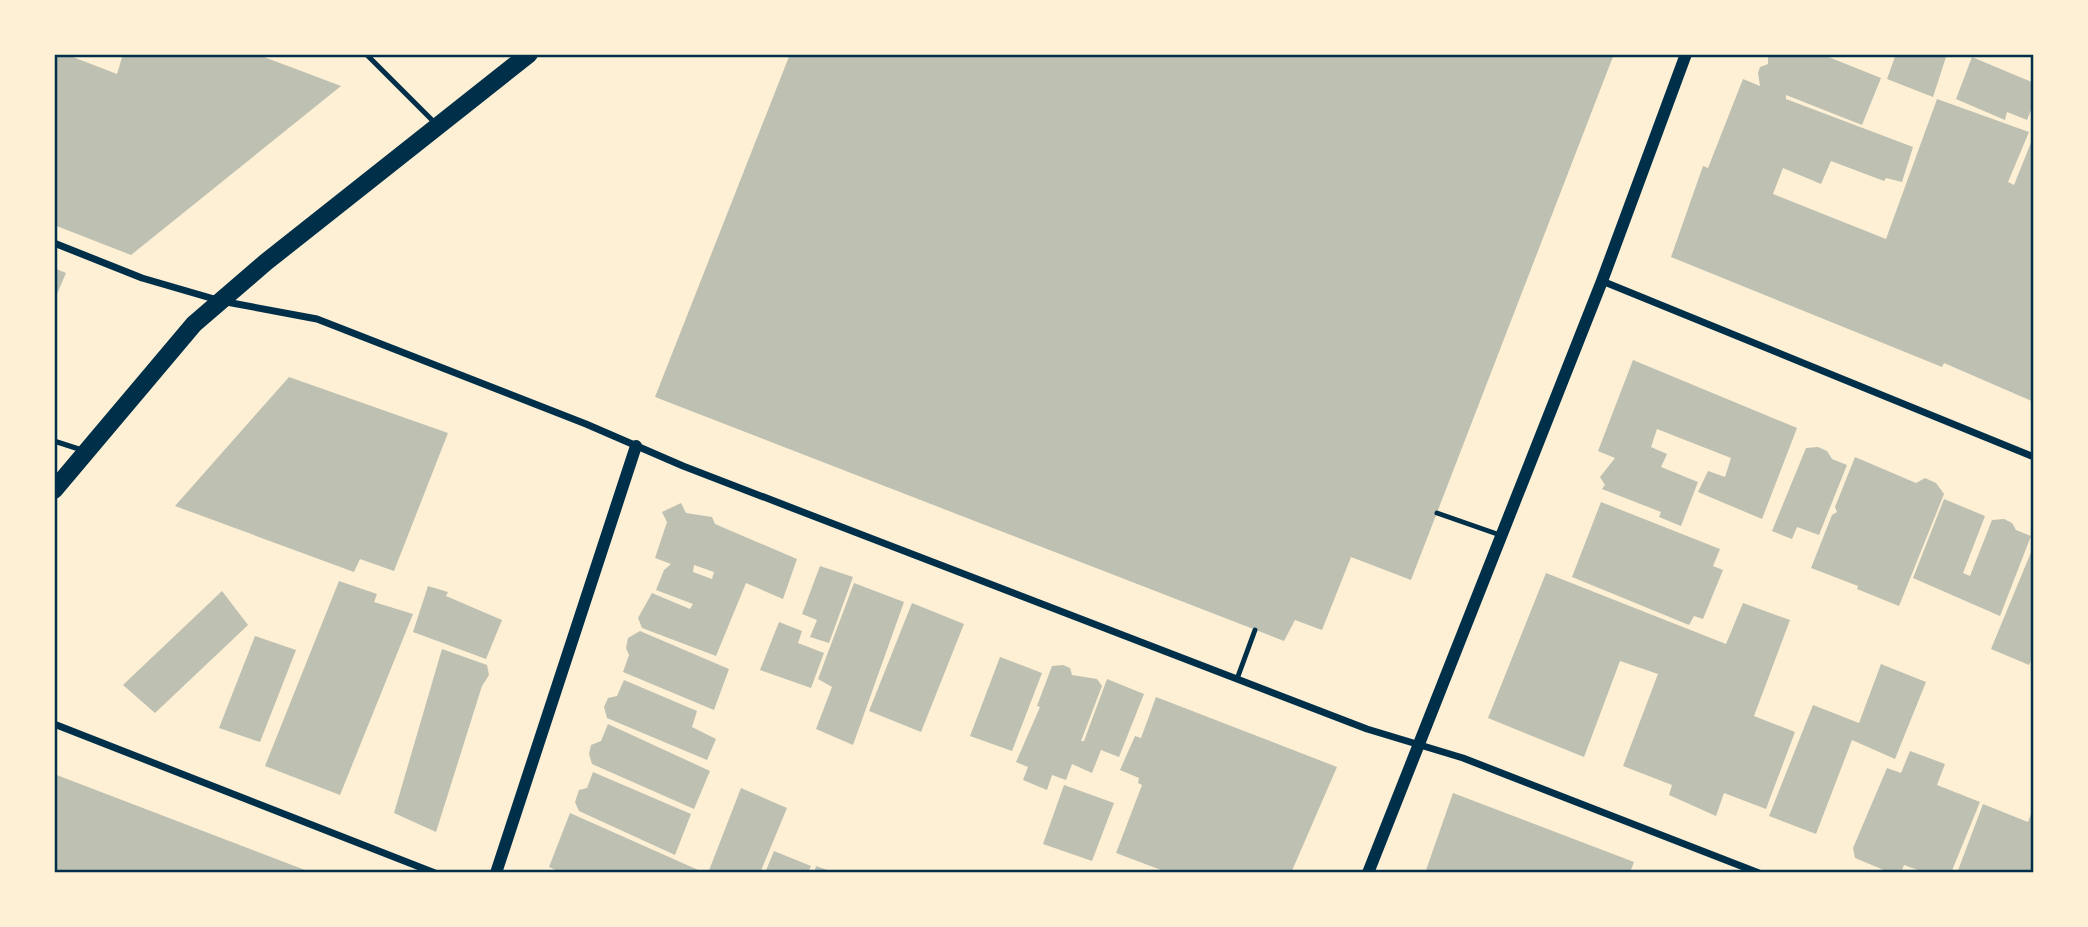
<svg xmlns="http://www.w3.org/2000/svg" width="2088" height="927" font-family="Montserrat,sans-serif">
<rect width="100%" height="100%" fill="#fdf0d5"/>
<g fill="#bec0b2" fill-rule="evenodd">
<polygon points="54,54 65,54 117,74 123,54 256,54 341,86 131,255 54,225"/>
<polygon points="790,54 1614,54 1411,580 1351,557 1322,630 1295,620 1284,641 655,397"/>
<polygon points="1768,54 1821,54 1881,78 1862,125 1786,95 1786,99 1913,147 1902,182 1886,178 1884,181 1831,161 1821,184 1783,168 1773,194 1886,239 1937,99 2029,132 2008,182 2014,185 2034,135 2034,402 1944,363 1942,367 1671,257 1703,166 1708,168 1743,79 1760,86 1758,73 1760,67 1768,64"/>
<polygon points="1896,54 1947,54 1933,97 1887,79"/>
<polygon points="1972,57 2034,83 2034,103 2027,120 2007,112 2005,120 1956,99"/>
<polygon points="54,268 66,273 54,301"/>
<polygon points="1633,360 1797,428 1762,519 1698,492 1708,471 1725,477 1731,458 1657,429 1651,447 1667,454 1661,467 1698,482 1681,526 1659,517 1661,512 1602,489 1605,485 1600,477 1615,458 1598,451"/>
<polygon points="289,377 448,433 394,571 360,559 354,572 175,506"/>
<polygon points="1818,447 1827,451 1832,459 1847,465 1819,535 1797,527 1792,539 1772,531 1806,448"/>
<polygon points="1855,457 1916,483 1925,478 1936,483 1944,494 1899,606 1857,589 1858,586 1811,568 1832,515 1837,512 1835,507"/>
<polygon points="1944,499 1985,516 1963,573 1970,576 1992,520 2004,519 2012,523 2016,530 2031,536 2000,616 1913,578"/>
<polygon points="1601,502 1720,549 1713,566 1723,570 1703,619 1694,616 1689,625 1572,577"/>
<path d="M681,503L686,513L712,517L715,524L797,559L783,599L746,583L716,656L642,628L638,618L652,593L690,609L693,604L656,590L664,570L671,564L655,558L667,522L662,512ZM694,565L714,572L712,579L693,572Z"/>
<polygon points="2034,545 2034,653 2029,665 1991,649"/>
<polygon points="820,566 853,577 829,643 810,637 817,620 802,614"/>
<polygon points="1546,573 1726,644 1743,603 1790,620 1754,716 1795,732 1766,809 1724,793 1716,816 1669,795 1672,785 1623,766 1658,674 1620,661 1584,757 1488,718"/>
<polygon points="339,581 377,594 374,602 413,614 340,795 265,766"/>
<polygon points="854,583 904,602 853,745 816,729 832,687 818,679"/>
<polygon points="428,586 448,592 446,596 502,620 486,659 413,632"/>
<polygon points="222,591 248,625 155,713 123,685"/>
<polygon points="912,603 964,624 921,732 869,711"/>
<polygon points="779,622 802,631 798,643 824,653 811,688 760,670"/>
<polygon points="640,631 729,669 714,710 623,672 629,655 626,648 628,638"/>
<polygon points="255,636 296,650 260,742 219,728"/>
<polygon points="442,649 487,665 489,675 482,686 436,832 394,813"/>
<polygon points="1000,657 1042,673 1012,751 970,736"/>
<polygon points="1881,664 1926,682 1895,759 1852,740 1816,834 1769,816 1813,705 1859,723"/>
<polygon points="1063,665 1070,668 1072,675 1097,679 1102,686 1081,741 1084,741 1107,679 1144,694 1119,757 1101,750 1092,773 1072,764 1066,780 1052,775 1047,790 1023,780 1028,767 1016,762 1040,707 1037,706 1052,666"/>
<polygon points="624,680 697,711 692,727 716,739 707,760 607,718 604,707 608,698 617,696"/>
<polygon points="1156,697 1337,767 1291,873 1169,873 1116,853 1142,785 1138,783 1139,778 1120,770 1135,736 1141,738"/>
<polygon points="608,724 710,771 694,809 592,764 589,754 591,745 601,741"/>
<polygon points="1910,751 1945,764 1937,785 1980,802 1951,873 1926,873 1904,865 1901,873 1891,873 1855,858 1853,848 1887,768 1901,773"/>
<polygon points="593,772 691,814 675,855 579,811 575,802 579,790 587,788"/>
<polygon points="54,774 305,870 304,873 54,873"/>
<polygon points="1064,785 1114,803 1092,861 1043,844"/>
<polygon points="741,788 787,808 760,873 708,873"/>
<polygon points="1453,793 1634,862 1631,870 1638,873 1425,873"/>
<polygon points="1983,804 2028,822 2031,814 2034,816 2034,873 1957,873"/>
<polygon points="570,813 705,873 562,873 549,867"/>
<polygon points="774,851 811,866 808,873 765,873"/>
<polygon points="816,866 833,872 833,873 814,873"/>
</g>
<g fill="none" stroke-linecap="round" stroke-linejoin="round">
<g stroke="#003049" stroke-width="5">
<polyline points="366,54 435,123"/>
<polyline points="54,441 82,450"/>
<polyline points="1437,513 1500,535"/>
<polyline points="1237,679 1255,630"/>
</g>
<g stroke="#003049" stroke-width="7">
<polyline points="54,243 142,278 221,301 317,319 586,424 683,466 1237,679 1367,729 1463,758 1759,873"/>
<polyline points="1602,281 2034,457"/>
<polyline points="54,724 435,873"/>
</g>
<g stroke="#003049" stroke-width="12">
<polyline points="496,873 636,446"/>
<polyline points="1368,873 1602,281 1686,54"/>
</g>
<polyline stroke="#003049" stroke-width="18" points="54,490 194,324 266,262 529,54"/>
</g>
<rect width="2088" height="927" fill="none" stroke="#fdf0d5" stroke-width="112"/>
<rect x="56" y="56" width="1976" height="815" fill="none" stroke="#003049" stroke-width="2.5"/>
</svg>
